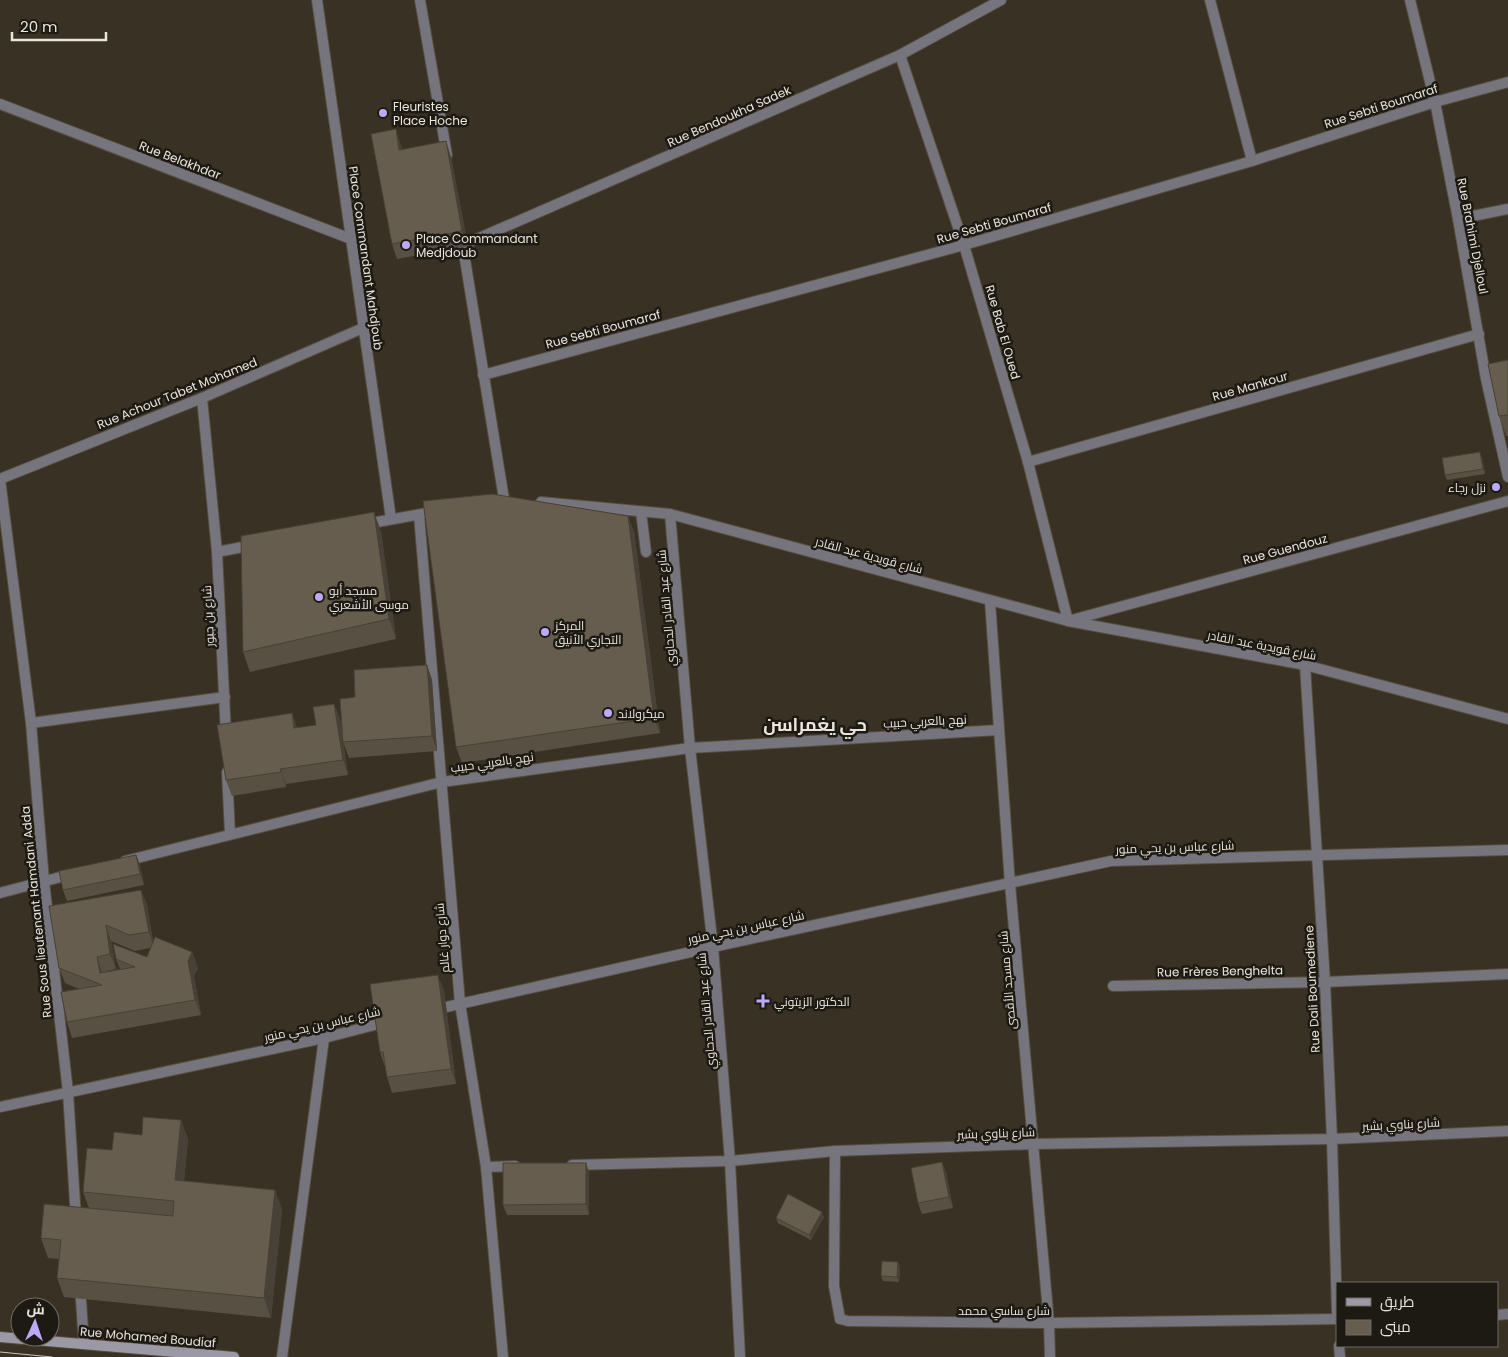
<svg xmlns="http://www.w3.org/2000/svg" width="1508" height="1357" font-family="Poppins,Cairo,sans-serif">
<rect width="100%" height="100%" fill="#393123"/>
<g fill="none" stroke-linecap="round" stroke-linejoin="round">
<defs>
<polyline id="service" points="641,512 646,552"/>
<g id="minor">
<polyline points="317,0 391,519"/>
<polyline points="420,0 447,155"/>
<polyline points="1210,0 1252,161"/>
<polyline points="1410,0 1435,102 1458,219 1486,379 1508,477"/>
<polyline points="900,55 964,245 1028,462 1068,621 1508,501"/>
<polyline points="0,104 351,239"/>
<polyline points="1458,219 1508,209"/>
<polyline points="462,241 504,499"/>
<polyline points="463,245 900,55 1001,0"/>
<polyline points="483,375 964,245 1252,161 1435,102 1508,82"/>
<polyline points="202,398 217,552 226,735"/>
<polyline points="1028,462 1479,334"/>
<polyline points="0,479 31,723 44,881 68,1092 76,1219"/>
<polyline points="0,479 202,398 363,328"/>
<polyline points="541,502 670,514 1068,621 1305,665 1508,719"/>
<polyline points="670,514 690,748 713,947 730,1161 740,1357"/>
<polyline points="419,515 460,1003 486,1167 503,1357"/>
<polyline points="366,524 438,511"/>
<polyline points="217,552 253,545"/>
<polyline points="990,601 1010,884 1049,1323 1050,1357"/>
<polyline points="1305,665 1325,982 1332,1139 1337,1313"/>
<polyline points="31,723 225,697"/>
<polyline points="227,772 230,834"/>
<polyline points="125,861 442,782 690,748 999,730"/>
<polyline points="0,893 72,874"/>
<polyline points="1113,986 1325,982 1508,974"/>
<polyline points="433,1010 713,947 1111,861 1508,850"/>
<polyline points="0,1107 324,1038 390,1021"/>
<polyline points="835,1151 834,1286 840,1319 848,1321 1049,1323 1337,1319"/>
<polyline points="572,1165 730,1161 835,1151 1034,1144 1332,1139 1508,1131"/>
<polyline points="486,1167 515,1166"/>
<polyline points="80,1286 84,1344"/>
<polyline points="1497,1315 1508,1314"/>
<polyline points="1339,1346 1340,1357"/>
<polyline points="282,1357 324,1038"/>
</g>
<polyline id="secondary" points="0,1337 234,1357"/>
</defs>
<use href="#service" stroke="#554e41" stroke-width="12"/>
<use href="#minor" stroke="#554e41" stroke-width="12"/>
<use href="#secondary" stroke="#554e41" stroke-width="12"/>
<use href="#service" stroke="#76747c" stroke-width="10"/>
<use href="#minor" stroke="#76747c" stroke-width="10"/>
<use href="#secondary" stroke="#9b99a5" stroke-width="10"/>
<polyline stroke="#c9c3b9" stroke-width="1" points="0,1352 52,1357"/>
</g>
<g fill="#585043" fill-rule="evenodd">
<polygon points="401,145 402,149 451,157 468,246 397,259 392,244"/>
<polygon points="1508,360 1508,436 1506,436 1499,416"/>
<polygon points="1482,457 1485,474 1447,480 1445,475"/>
<polygon points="374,512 381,532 396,639 250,672 243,652"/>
<polygon points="634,531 660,733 462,763 456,747"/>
<polygon points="427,665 432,680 437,751 349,758 343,742 355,697"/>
<polygon points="334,704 340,719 348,775 286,784 286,787 232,796 226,780 292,713 297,728 316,725"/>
<polygon points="136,855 140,865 144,885 67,901 63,890"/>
<path d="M141,890L147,905L153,941L192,952L198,968L194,976L201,1015L72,1038L67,1022L79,989L65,983L59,968ZM111,941L135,951L150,948L147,957L116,959L120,969L102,972L116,969Z"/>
<polygon points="444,990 456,1084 392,1093 387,1077 385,1067 380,1052"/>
<polygon points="181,1120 188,1140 184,1181 275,1190 282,1210 271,1318 64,1297 57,1278 59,1259 48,1258 41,1238 89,1208 83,1192 112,1150 142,1135"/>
<polygon points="586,1163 589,1173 589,1215 507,1215 503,1205"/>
<polygon points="946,1172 953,1208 922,1214 918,1203"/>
<polygon points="824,1217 811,1240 778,1223 776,1218"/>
<polygon points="900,1267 899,1282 883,1281 881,1276"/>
</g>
<g fill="#474137">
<polygon points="396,129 401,145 405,165 399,150"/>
<polygon points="446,141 451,157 468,246 462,231"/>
<polygon points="1480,452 1482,457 1485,474 1483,469"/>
<polygon points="374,512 381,532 396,639 389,619"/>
<polygon points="628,516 634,531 660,733 654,718"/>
<polygon points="427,665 432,680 437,751 432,736"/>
<polygon points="334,704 340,719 348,775 343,760"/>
<polygon points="292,713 297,729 294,728"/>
<polygon points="280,769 286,784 286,787"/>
<polygon points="136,855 140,865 144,885 140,874"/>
<polygon points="141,890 147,905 154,948 149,932"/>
<polygon points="106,925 111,941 116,969 110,954"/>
<polygon points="192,952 198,968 194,976 201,1015 195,1000 188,961"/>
<polygon points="97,957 102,972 105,988 100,973"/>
<polygon points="438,975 444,990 456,1084 451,1069"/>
<polygon points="181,1120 188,1140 182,1200 175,1180"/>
<polygon points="942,1162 946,1172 953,1208 949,1197"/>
<polygon points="586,1163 589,1173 589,1215 586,1204"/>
<polygon points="275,1190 282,1210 271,1318 264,1298"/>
<polygon points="822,1212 824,1217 811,1240 809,1235"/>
<polygon points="898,1262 900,1267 899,1282 897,1277"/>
</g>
<g fill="#665d4e" stroke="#474137">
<polygon points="396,129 399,150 446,141 462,231 392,244 371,134"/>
<polygon points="1508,360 1508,415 1499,416 1488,364"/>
<polygon points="1480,452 1483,469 1445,475 1442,458"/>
<polygon points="492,494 628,516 654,718 456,747 423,501"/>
<polygon points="374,512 389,619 243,652 241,536"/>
<polygon points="427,665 432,736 343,742 340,699 355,697 354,670"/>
<polygon points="334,704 343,760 280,769 281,772 226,780 217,725 292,713 294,728 316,725 313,707"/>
<polygon points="136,855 140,874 63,890 59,871"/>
<polygon points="141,890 149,932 129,935 106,925 110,954 97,957 100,973 135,967 116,959 113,944 147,957 155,937 192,952 188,961 195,1000 67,1022 61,992 102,985 59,968 49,906"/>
<polygon points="438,975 451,1069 387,1077 383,1052 380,1052 370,984"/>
<polygon points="143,1117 181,1120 175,1180 275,1190 264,1298 57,1278 61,1240 41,1238 44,1204 173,1216 174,1201 83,1192 87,1148 112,1150 114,1132 142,1135"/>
<polygon points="942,1162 949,1197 918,1203 911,1168"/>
<polygon points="503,1163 586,1163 586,1204 503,1205"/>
<polygon points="788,1194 822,1212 809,1235 776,1218"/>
<polygon points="882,1261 898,1262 897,1277 881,1276"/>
</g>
<g fill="#bcaaf6" stroke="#1d1a14" stroke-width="2">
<circle cx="383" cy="113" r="5"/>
<circle cx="406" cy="245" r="5"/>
<circle cx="1496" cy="487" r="5"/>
<circle cx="319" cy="597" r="5"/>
<circle cx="545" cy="632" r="5"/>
<circle cx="608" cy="713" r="5"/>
<path d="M760.5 993.5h5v5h5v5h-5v5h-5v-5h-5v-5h5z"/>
</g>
<g text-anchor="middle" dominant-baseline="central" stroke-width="5" stroke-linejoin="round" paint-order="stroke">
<g font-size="12" fill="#eae5dc" stroke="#1d1a14" text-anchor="start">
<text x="393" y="106">Fleuristes<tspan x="393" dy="14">Place Hoche</tspan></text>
<text x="416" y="238">Place Commandant<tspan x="416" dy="14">Medjdoub</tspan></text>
<text x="1486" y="487" text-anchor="end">نزل رجاء</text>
<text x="329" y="590">مسجد أبو<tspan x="329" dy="14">موسى الأشعري</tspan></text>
<text x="555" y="625">المركز<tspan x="555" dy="14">التجاري الأنيق</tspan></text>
<text x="618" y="713">ميكرولاند</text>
<text x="774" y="1001">الدكتور الزيتوني</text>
</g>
<g font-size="12" fill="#eae5dc" stroke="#1d1a14">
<text transform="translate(1381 106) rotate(-18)">Rue Sebti Boumaraf</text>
<text transform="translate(729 116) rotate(-24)">Rue Bendoukha Sadek</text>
<text transform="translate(180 160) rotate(21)">Rue Belakhdar</text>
<text transform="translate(994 223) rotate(-16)">Rue Sebti Boumaraf</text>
<text transform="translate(1473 236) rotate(79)">Rue Brahimi Djelloul</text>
<text transform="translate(366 258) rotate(82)">Place Commandant Mahdjoub</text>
<text transform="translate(603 329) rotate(-15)">Rue Sebti Boumaraf</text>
<text transform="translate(1003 332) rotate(74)">Rue Bab El Oued</text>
<text transform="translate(1250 386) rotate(-16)">Rue Mankour</text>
<text transform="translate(177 393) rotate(-22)">Rue Achour Tabet Mohamed</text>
<text transform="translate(1285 549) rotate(-15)">Rue Guendouz</text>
<text transform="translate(869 555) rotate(15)">شارع قويدية عبد القادر</text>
<text transform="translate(666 608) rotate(-95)">شارع عبد القادر الدحاوي</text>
<text transform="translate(208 616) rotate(-93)">شارع بن جبور</text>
<text transform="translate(1262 645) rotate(11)">شارع قويدية عبد القادر</text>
<text transform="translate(925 721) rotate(-3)">نهج بالعربي حبيب</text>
<text transform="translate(492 762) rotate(-8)">نهج بالعربي حبيب</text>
<text transform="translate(1175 847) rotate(-2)">شارع عباس بن يحي منور</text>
<text transform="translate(36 912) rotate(-96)">Rue Sous lieutenant Hamdani Adda</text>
<text transform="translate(746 927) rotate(-12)">شارع عباس بن يحي منور</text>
<text transform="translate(442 938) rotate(-95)">شارع دوار غالم</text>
<text transform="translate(1220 971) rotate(-1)">Rue Frères Benghelta</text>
<text transform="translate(1007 980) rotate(-95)">شارع مسجد الأقصى</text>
<text transform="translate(1312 989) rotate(-93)">Rue Dali Boumediene</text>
<text transform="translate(706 1011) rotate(-95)">شارع عبد القادر الدحاوي</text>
<text transform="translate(322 1024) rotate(-13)">شارع عباس بن يحي منور</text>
<text transform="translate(1401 1124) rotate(-3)">شارع بناوي بشير</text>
<text transform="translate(996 1133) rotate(-2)">شارع بناوي بشير</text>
<text x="1004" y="1310">شارع ساسي محمد</text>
<text transform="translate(148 1337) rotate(5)">Rue Mohamed Boudiaf</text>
</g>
<g font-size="18" font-weight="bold" fill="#eae5dc" stroke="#1d1a14">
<text x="815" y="724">حي يغمراسن</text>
</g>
</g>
<rect x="1336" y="1282" width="162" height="65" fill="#1d1a14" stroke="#6f6b64"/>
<rect x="1346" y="1298" width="25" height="8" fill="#9b99a5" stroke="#6f6b64"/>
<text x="1380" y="1307" font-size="15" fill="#eae5dc">طريق</text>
<rect x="1346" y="1320" width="25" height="15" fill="#665d4e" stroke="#6f6b64"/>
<text x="1380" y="1332" font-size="15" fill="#eae5dc">مبنى</text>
<g transform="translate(35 1322) rotate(3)"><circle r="24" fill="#1d1a14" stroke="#6f6b64"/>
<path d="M0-4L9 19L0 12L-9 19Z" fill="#bcaaf6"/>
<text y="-8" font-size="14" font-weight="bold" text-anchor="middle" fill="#eae5dc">ش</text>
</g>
<path d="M12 32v8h94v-8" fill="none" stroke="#eae5dc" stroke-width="2.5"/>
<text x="20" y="32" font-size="15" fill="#eae5dc" stroke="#1d1a14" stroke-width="4" paint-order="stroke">20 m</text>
</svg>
